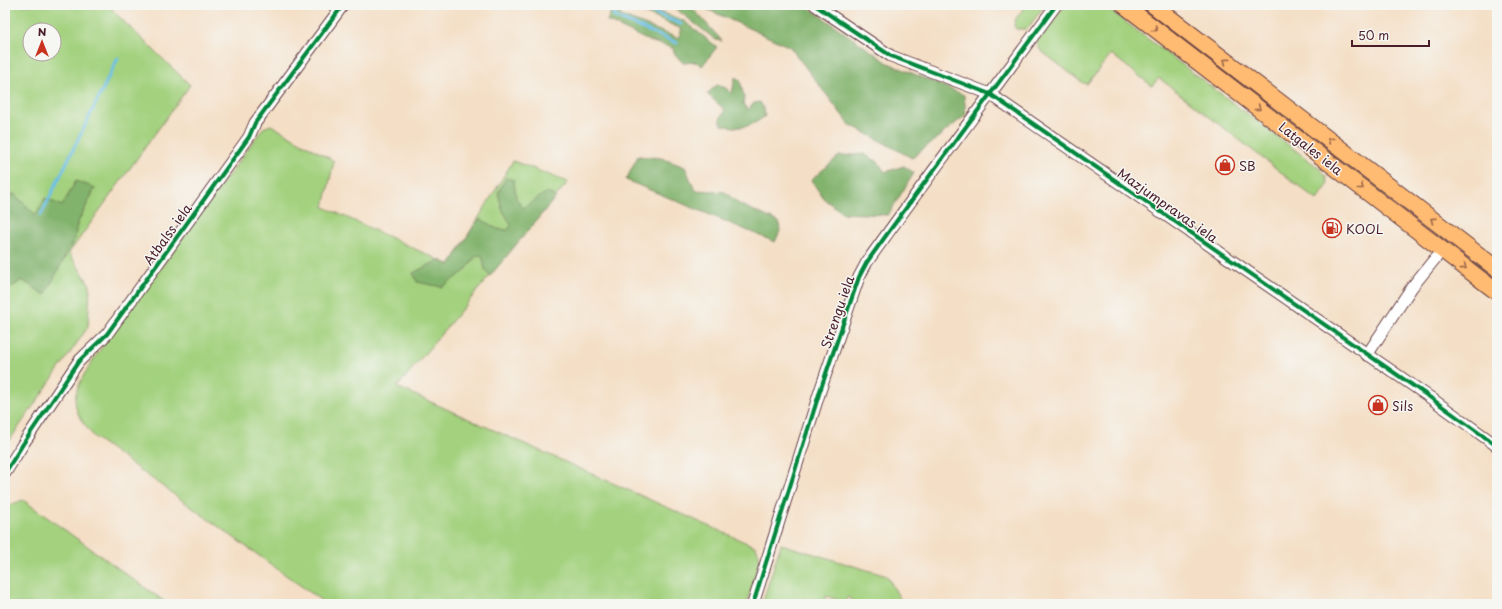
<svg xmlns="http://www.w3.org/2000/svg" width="1502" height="609" font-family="'Playpen Sans',sans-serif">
<rect width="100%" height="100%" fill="#f6f6f2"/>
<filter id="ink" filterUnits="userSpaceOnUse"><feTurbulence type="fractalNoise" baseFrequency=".025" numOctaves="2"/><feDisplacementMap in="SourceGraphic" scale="8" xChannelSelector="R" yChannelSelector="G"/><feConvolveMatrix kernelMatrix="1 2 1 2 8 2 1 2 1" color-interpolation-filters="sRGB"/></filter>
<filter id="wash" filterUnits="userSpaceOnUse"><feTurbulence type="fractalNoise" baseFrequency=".012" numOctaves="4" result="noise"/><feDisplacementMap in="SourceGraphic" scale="16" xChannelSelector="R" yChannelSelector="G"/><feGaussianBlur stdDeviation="0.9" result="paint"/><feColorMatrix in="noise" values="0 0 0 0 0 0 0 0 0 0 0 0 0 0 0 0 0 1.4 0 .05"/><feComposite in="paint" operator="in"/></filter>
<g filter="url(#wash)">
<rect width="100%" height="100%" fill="#f4dfc6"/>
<g fill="#a3d17e" stroke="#767854" fill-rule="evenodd">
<path d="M5,5H110L114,12L190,85L69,253L90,285L88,327L5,447V292L22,280L45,294L75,238L77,224L95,188L62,206L36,215L14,194L5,197ZM30,30H54V54H30Z"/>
<polygon points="1026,5 1045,5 1027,29 1016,29 1014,26 1015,20"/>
<polygon points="1065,5 1103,5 1319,168 1326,176 1328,185 1317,200 1159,78 1152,86 1111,54 1087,84 1083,83 1040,50 1037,42"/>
<polygon points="1137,5 1143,5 1497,277 1497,281"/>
<path d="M271,125L334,161L324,207L450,265L513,161L568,182L397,387L756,547L760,557L747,604H326L94,437C84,424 72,411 76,394C81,371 116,329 130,310C175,249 219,189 263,128Z"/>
<polygon points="23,500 168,604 5,604 5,507"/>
<polygon points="781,544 887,576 903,604 857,604 848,597 844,602 826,596 824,604 762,604"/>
</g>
<g fill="#82b36d" stroke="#66694c">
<polygon points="625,5 642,5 684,21 717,47 702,66 697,62 683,63 674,53 673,48 649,41 607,21 612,8 618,7 621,16 678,38 682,29"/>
<polygon points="671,5 690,5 722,41 716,40"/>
<polygon points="698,5 805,5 888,63 964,95 966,115 912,158 849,124 790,47"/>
<path d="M735,77L740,80L744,97L743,104L748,110L754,103L760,102L763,107L765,116C750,128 740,129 722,125L720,119L725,110L707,94L717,85L726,88L732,94Z"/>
<polygon points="864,154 878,162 885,172 904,166 914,173 888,215 843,213 824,199 811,180 839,156"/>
<polygon points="638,156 661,158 685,167 695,190 725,192 739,204 779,222 780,231 775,242 626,180"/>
<polygon points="506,178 514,180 516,198 523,208 547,192 556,197 490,276 485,269 482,255 476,256 465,271 442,287 417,282 413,273 439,260 450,265 476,222 481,219 497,229 508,230 511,225 502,209 498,193"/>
<polygon points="76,181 95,188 77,224 75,238 45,295 22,280 5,292 5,197 14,194 36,215 45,198 62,206"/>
</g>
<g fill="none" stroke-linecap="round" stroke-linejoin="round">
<g stroke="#6dc0e9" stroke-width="3">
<polyline points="619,5 613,16 677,43"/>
<polyline points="635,5 681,24"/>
<polyline points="41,215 118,58"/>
</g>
</g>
</g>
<g filter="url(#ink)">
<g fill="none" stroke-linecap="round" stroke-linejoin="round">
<defs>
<g id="minor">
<polyline points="815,5 891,56 990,94 1428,396 1497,446"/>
<polyline points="1367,355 1412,287 1442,250"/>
<polyline points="5,473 23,444 79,361 107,334 249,137 255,123 343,5"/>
<path d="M753,604L820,391L859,277L867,262C929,175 993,91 1056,5"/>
</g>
<g id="highway">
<polyline points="1124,5 1497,292"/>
<polyline points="1153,5 1497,269"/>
</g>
</defs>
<use href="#minor" stroke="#643c42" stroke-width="13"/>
<use href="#highway" stroke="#643c42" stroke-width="18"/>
<use href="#minor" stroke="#fff" stroke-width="11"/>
<use href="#highway" stroke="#ffbb71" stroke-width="16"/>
<defs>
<g id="cycleway">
<polyline points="815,5 891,56 990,94 1428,396 1497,446"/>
<polyline points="5,473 23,444 79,361 107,334 249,137 255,123 343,5"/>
<path d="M753,604L820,391L859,277L867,262C929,175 993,91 1056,5"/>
</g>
</defs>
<use href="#cycleway" stroke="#f6f6f2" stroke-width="6"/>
<use href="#cycleway" stroke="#00873e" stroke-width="4"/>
</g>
<defs><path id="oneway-chevron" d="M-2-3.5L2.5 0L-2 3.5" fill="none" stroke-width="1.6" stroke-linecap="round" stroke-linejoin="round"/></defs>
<g stroke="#9b654a">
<use href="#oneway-chevron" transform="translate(1155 29) rotate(37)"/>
<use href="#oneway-chevron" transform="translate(1226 61) rotate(-143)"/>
<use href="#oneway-chevron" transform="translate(1258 108) rotate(38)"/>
<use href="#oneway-chevron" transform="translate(1330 140) rotate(-142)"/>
<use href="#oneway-chevron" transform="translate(1361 187) rotate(38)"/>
<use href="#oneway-chevron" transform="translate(1433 220) rotate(-143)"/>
<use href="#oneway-chevron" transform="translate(1464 267) rotate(37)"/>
</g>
</g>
<defs>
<symbol id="shop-ring" viewBox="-11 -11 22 22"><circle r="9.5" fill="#f6f6f2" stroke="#c8321e" stroke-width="1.5"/><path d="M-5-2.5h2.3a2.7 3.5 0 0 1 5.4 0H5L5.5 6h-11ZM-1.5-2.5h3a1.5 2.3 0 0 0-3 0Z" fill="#c8321e"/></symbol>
<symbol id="fuel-ring" viewBox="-11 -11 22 22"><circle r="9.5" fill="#f6f6f2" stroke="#c8321e" stroke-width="1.5"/><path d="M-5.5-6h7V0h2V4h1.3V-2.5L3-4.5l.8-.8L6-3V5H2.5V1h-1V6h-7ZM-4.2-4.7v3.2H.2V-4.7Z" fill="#c8321e"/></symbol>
</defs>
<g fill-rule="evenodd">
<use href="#shop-ring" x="1214" y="154" width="22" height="22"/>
<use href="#fuel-ring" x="1321" y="217" width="22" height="22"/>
<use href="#shop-ring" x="1367" y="394" width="22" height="22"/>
</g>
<g text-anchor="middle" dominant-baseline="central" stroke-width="3" stroke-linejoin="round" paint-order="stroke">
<g font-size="13" fill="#4a1f2b" stroke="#f6f6f2">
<text transform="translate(1311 148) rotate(38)">Latgales iela</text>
<text transform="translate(1168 205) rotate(35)">Mazjumpravas iela</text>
<text transform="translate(167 234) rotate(-54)">Atbalss iela</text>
<text transform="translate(837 312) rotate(-71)">Strengu iela</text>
</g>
<g font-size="13" fill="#4a1f2b" stroke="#f6f6f2" text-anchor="start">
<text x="1239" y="165">SB</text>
<text x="1346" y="228">KOOL</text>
<text x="1392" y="405">Sils</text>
</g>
</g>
<rect width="1502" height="609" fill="none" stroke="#f6f6f2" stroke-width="20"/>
<g transform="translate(42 42)"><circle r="19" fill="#f6f6f2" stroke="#b1a0a2"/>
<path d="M0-3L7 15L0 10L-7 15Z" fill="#c8321e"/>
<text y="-6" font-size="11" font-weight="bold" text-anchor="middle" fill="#4a1f2b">N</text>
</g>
<path d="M1352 40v6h77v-6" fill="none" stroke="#4a1f2b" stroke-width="2"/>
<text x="1358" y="40" font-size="12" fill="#4a1f2b" stroke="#f6f6f2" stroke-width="3" paint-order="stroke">50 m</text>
</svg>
